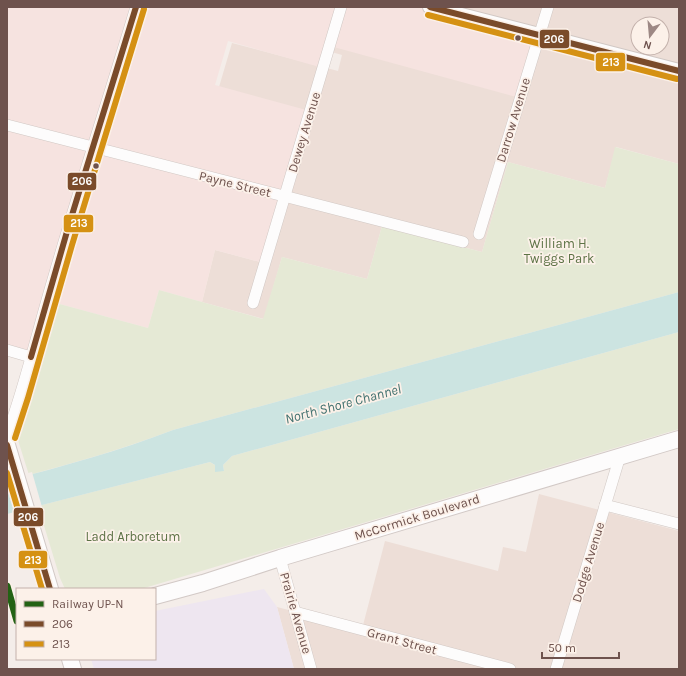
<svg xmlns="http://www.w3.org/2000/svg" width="686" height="676" font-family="Karla,sans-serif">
<rect width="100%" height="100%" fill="#f4ede9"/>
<g fill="#edded7" fill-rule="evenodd">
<path d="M292,7H679V164L616,147L605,188L508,162L482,252L382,226L367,279L282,257L264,319L202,302L215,250L264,263L219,87L232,43L338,71L342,55L282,38ZM638,24H662V48H638Z"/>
<polygon points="539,494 679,531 679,669 294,669 277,607 362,629 385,541 498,571 503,547 526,552"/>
</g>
<polygon fill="#f6e3e0" points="7,7 430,7 540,35 520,98 330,46 323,68 228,41 215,85 310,111 264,263 215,250 202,302 159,290 148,328 56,303 39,359 7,350"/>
<polygon fill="#eee6f0" points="264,589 277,607 294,669 94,669 91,659 155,659 155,611"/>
<g fill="#e5e9d5">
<path d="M615,147L679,164V292L173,430C126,448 77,462 29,475L17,437L16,426L35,362L39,358L56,303L148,328L159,290L263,319L282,257L367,279L382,226L482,252L508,162L605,188Z"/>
<polygon points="679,332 679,429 141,589 65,589 60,578 38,506 210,462 224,471 223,465 232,456"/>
</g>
<path fill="#cce4e1" d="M679,292V332L232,456L223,465L224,471L215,472V465L210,462L7,514V481C63,466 119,451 173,430Z"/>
<polygon fill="#f4ede9" points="32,472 42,507 15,514 7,489 7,479"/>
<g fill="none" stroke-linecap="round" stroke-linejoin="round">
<defs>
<g id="minor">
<polyline points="7,125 463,242"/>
<polyline points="479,234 548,7"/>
<polyline points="253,303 341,7"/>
<polyline points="7,350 31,357"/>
<path d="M7,435C26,383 38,329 54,276C80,186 109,97 136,7"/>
<polyline points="605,505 679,524"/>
<polyline points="280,558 311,669"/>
<polyline points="295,612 510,669"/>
<polyline points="556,669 620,456"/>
</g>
<polyline id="tertiary" points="430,7 679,71"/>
<g id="secondary">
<polyline points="7,445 50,589"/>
<polyline points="155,596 203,583 280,558 679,439"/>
<polyline points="70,659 73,669"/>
</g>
</defs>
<use href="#minor" stroke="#d1c8c4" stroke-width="12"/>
<use href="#tertiary" stroke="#d1c8c4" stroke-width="16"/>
<use href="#secondary" stroke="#d2c9c6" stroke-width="18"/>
<use href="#minor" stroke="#fdfcfc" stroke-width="11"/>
<use href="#tertiary" stroke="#fdfcfc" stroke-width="14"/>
<use href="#secondary" stroke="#fdfcfc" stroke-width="16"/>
<defs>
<g id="bus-1">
<polyline points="430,7 679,71"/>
<polyline points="31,357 68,228 136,7"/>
<polyline points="7,445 50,589"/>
</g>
<g id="bus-2">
<polyline points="428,15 677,79"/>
<polyline points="15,438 28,398 72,245 144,9"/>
<polyline points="7,473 42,589"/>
</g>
</defs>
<use href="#bus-1" stroke="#fcf1e9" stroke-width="9"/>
<use href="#bus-2" stroke="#fcf1e9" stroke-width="9"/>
<use href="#bus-1" stroke="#7a4b2a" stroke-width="6"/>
<use href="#bus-2" stroke="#d59113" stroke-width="6"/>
<defs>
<polyline id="rail-1" points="7,586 17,621"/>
</defs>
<use href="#rail-1" stroke="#fcf1e9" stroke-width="10"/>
<use href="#rail-1" stroke="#236214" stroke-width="7"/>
</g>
<g fill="#6e524d" stroke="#fcf1e9" stroke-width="1.5">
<circle cx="518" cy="38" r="3.5"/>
<circle cx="96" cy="166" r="3.5"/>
</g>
<g text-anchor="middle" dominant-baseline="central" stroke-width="3.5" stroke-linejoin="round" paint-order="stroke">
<g font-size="13" fill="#6e524d" stroke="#fcf1e9">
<text transform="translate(513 120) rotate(-73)">Darrow Avenue</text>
<text transform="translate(304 132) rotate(-73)">Dewey Avenue</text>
<text transform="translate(235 184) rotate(14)">Payne Street</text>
<text transform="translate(417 517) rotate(-17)">McCormick Boulevard</text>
<text transform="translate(588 562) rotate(-73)">Dodge Avenue</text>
<text transform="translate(296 613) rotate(74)">Prairie Avenue</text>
<text transform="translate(402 641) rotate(15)">Grant Street</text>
</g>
<g font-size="13" fill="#5d7346" stroke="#fcf1e9">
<text x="559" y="243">William H.<tspan x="559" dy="15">Twiggs Park</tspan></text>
<text x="133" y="536">Ladd Arboretum</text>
</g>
<g font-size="14" font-style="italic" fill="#427270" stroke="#fcf1e9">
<text transform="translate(343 404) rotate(-15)">North Shore Channel</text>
</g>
</g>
<g stroke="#fcf1e9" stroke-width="1.5">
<rect x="539" y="29" width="31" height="20" rx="4" fill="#7a4b2a"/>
<rect x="595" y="52" width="31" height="20" rx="4" fill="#d59113"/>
<rect x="67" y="172" width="30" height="19" rx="4" fill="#7a4b2a"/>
<rect x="63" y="214" width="31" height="19" rx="4" fill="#d59113"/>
<rect x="13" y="507" width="31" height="20" rx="4" fill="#7a4b2a"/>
<rect x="18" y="550" width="30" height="19" rx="4" fill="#d59113"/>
</g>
<g font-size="11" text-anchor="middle" font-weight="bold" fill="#fff">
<text x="554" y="43">206</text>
<text x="611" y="66">213</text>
<text x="82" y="185">206</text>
<text x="79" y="227">213</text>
<text x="28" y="521">206</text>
<text x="33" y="564">213</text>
</g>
<rect width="686" height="676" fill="none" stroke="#6e524d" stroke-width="16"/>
<rect x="16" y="588" width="140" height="72" fill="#fcf1e9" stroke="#c3b1ab"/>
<rect x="24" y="601" width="20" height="6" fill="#236214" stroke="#c3b1ab"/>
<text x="52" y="608" font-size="12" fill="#6e524d">Railway UP-N</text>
<rect x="24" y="621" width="20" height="6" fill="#7a4b2a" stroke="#c3b1ab"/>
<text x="52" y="628" font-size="12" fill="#6e524d">206</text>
<rect x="24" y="641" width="20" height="6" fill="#d59113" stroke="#c3b1ab"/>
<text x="52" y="648" font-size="12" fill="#6e524d">213</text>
<g transform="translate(650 36) rotate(196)"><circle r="19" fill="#fcf1e9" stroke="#c3b1ab"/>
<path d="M0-3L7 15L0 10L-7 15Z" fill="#9d8884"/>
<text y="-6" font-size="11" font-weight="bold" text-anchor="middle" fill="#6e524d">N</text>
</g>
<path d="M542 652v6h77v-6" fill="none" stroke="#6e524d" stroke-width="2"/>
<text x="548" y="652" font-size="12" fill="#6e524d" stroke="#fcf1e9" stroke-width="3" paint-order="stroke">50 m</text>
</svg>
